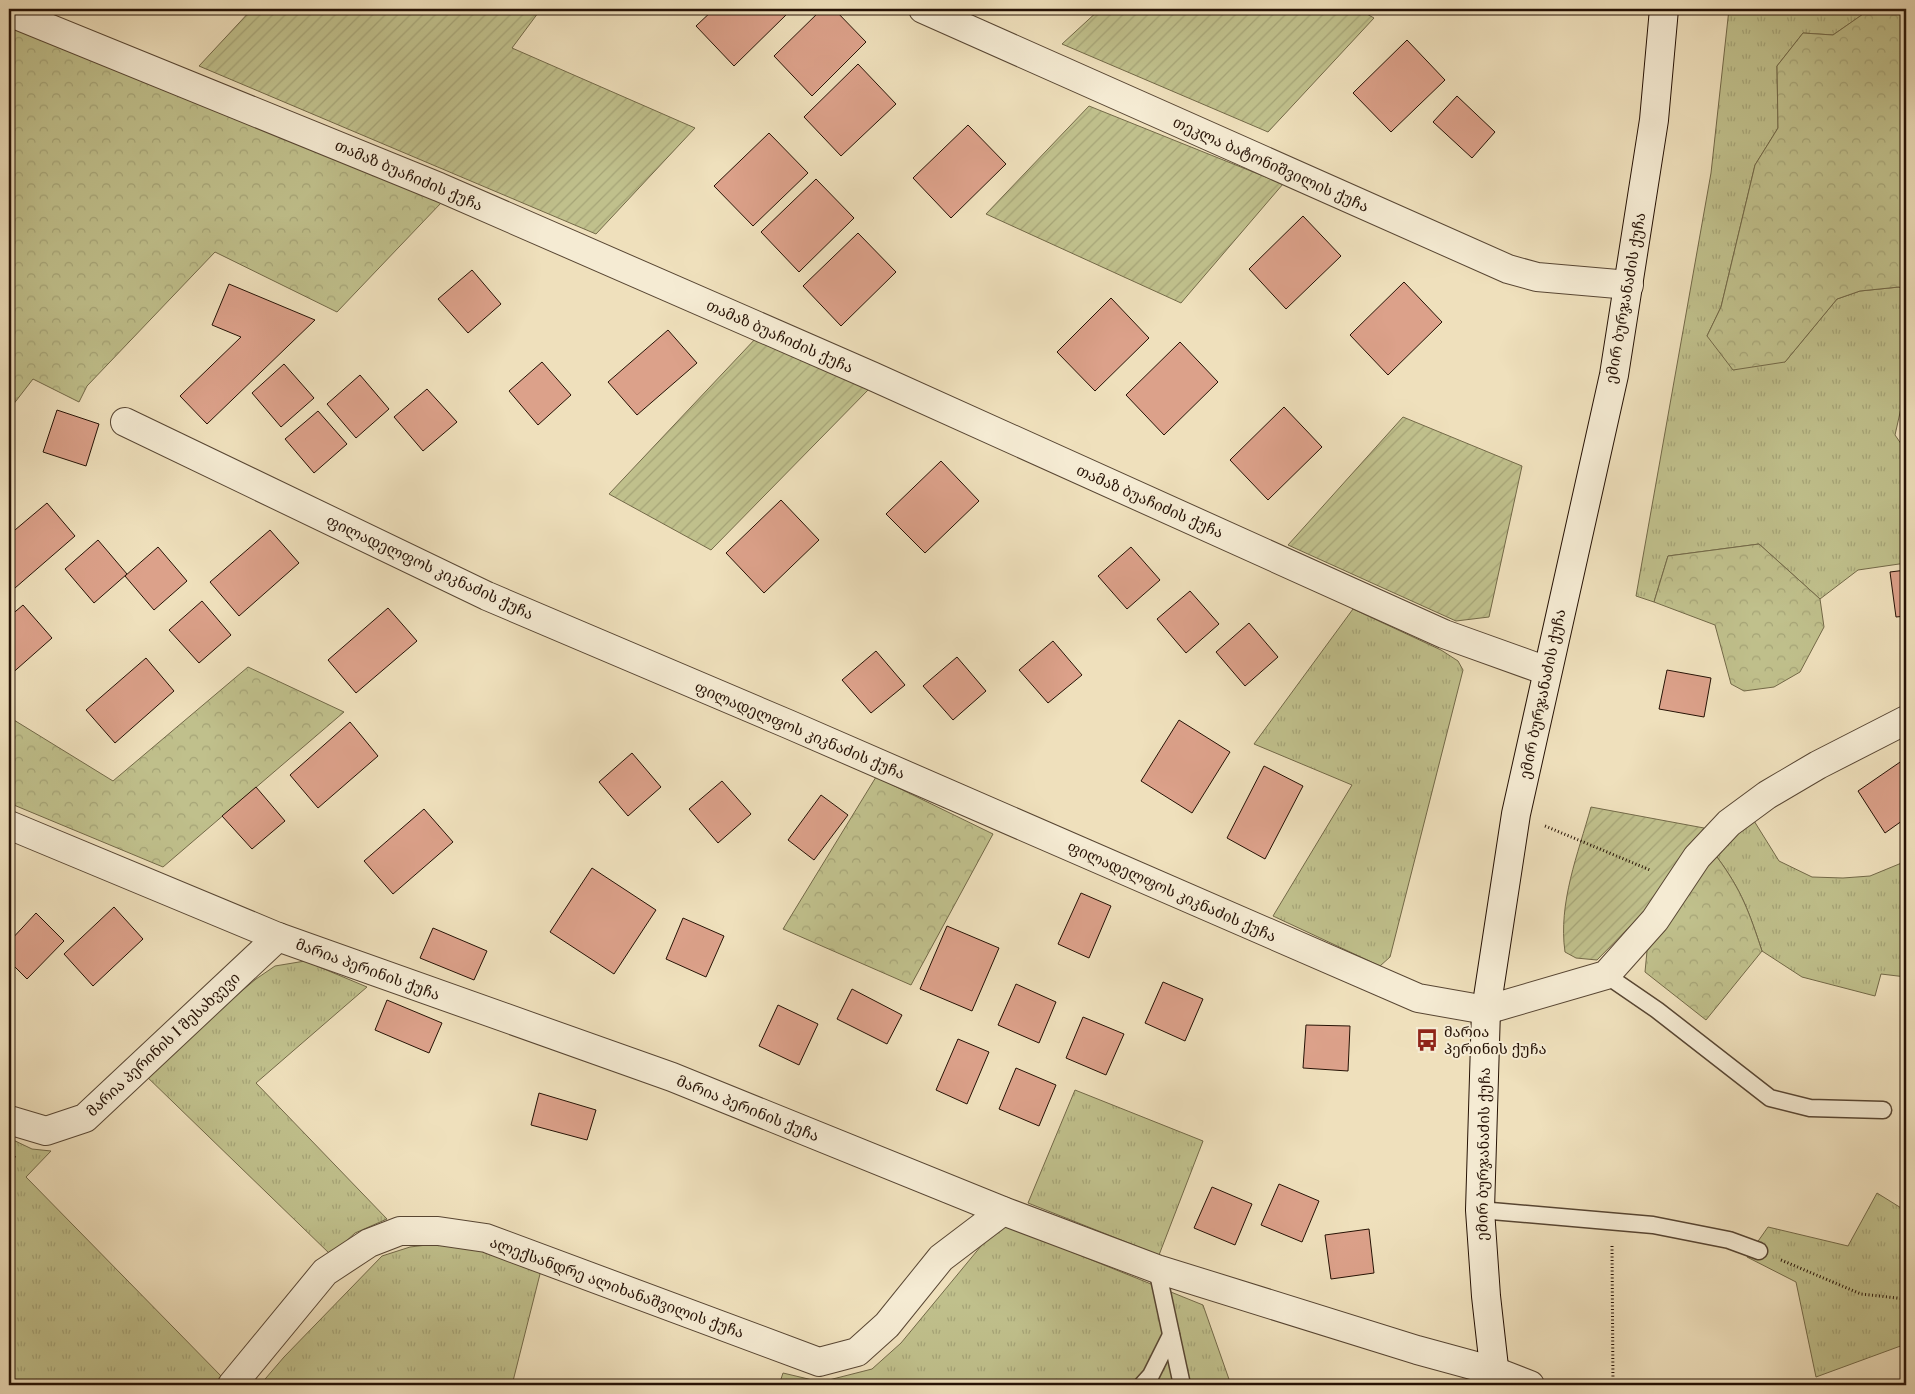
<svg xmlns="http://www.w3.org/2000/svg" width="1915" height="1394" font-family="'Libre Caslon Text','Noto Serif Georgian',serif">
<defs>
<pattern id="grass-tufts" width="24" height="20" patternUnits="userSpaceOnUse" patternTransform="scale(1.25)"><rect width="24" height="20" fill="#c0c08c"/><path d="M3 7l-1-3M5 7V3M7 7l1-3M15 17l-1-3M17 17v-4M19 17l1-3" fill="none" stroke="#a5a477"/></pattern>
<pattern id="forest-crowns" width="20" height="18" patternUnits="userSpaceOnUse" patternTransform="scale(1.25)"><rect width="20" height="18" fill="#c0c08c"/><path d="M2 6a3 3 0 1 1 6 0M12 15a3 3 0 1 1 6 0" fill="none" stroke="#a5a477"/></pattern>
<pattern id="garden-furrows" width="10" height="10" patternUnits="userSpaceOnUse" patternTransform="scale(1.25)"><rect width="10" height="10" fill="#c0c08c"/><path d="M-1 1l2-2M0 10L10 0M9 11l2-2" fill="none" stroke="#a5a477"/></pattern>
</defs>
<rect width="100%" height="100%" fill="#efe0bc"/>
<filter id="stains"><feTurbulence type="fractalNoise" baseFrequency=".004" numOctaves="4"/><feColorMatrix values="0 0 0 0 .2 0 0 0 0 .09 0 0 0 0 .02 0 0 0 .5 -.17"/></filter>
<radialGradient id="worn" r=".72"><stop offset=".6" stop-color="#630" stop-opacity="0"/><stop offset="1" stop-color="#630" stop-opacity=".3"/></radialGradient>
<g fill="url(#grass-tufts)" stroke="#736948">
<polygon points="1729,9 1866,9 1866,12 1833,35 1803,33 1777,66 1778,128 1755,165 1721,307 1707,336 1785,362 1837,299 1860,291 1899,287 1906,290 1906,386 1895,435 1906,451 1906,563 1858,570 1820,599 1759,544 1668,556 1654,602 1636,596 1711,173"/>
<polygon points="1353,609 1441,650 1458,661 1463,670 1390,957 1380,966 1273,916 1352,785 1254,744"/>
<path d="M1751,816L1779,861L1812,877L1843,878L1870,876L1904,862L1906,863V977L1881,974L1875,996L1802,977L1762,951C1749,912 1742,891 1717,857Z"/>
<polygon points="305,961 367,987 256,1083 387,1219 355,1233 331,1255 143,1073 256,979 275,966"/>
<polygon points="1075,1090 1203,1141 1159,1255 1028,1203"/>
<polygon points="9,1138 32,1149 51,1151 26,1177 223,1378 217,1385 9,1385"/>
<polygon points="1877,1193 1906,1211 1906,1344 1816,1377 1796,1282 1747,1257 1768,1227 1848,1246"/>
<polygon points="1000,1223 1203,1305 1231,1385 779,1385 783,1373 821,1382 872,1369 901,1343"/>
<polygon points="444,1243 497,1251 541,1270 512,1385 260,1385 284,1357 382,1256 410,1247"/>
</g>
<g fill="url(#forest-crowns)" stroke="#736948">
<polygon points="1866,9 1906,9 1906,290 1899,287 1860,291 1837,299 1785,362 1733,370 1707,336 1721,307 1755,165 1778,128 1777,66 1803,33 1833,35 1866,12"/>
<polygon points="9,24 441,203 337,312 215,252 87,386 79,402 33,379 9,410"/>
<polygon points="1759,544 1820,599 1824,627 1800,672 1774,687 1744,691 1731,684 1715,625 1654,602 1668,556"/>
<polygon points="248,667 344,712 163,867 9,803 9,717 113,781"/>
<polygon points="876,777 993,834 911,985 783,929"/>
<path d="M1717,857C1742,891 1749,912 1762,951L1706,1020L1645,972L1647,951L1698,874Z"/>
</g>
<g fill="url(#garden-furrows)" stroke="#736948">
<polygon points="252,9 541,9 512,48 695,128 596,234 199,66"/>
<polygon points="1100,9 1358,9 1374,18 1268,132 1062,44"/>
<polygon points="1089,106 1283,184 1181,303 986,214"/>
<polygon points="757,337 869,389 711,550 609,494"/>
<polygon points="1403,417 1522,466 1489,617 1456,621 1288,545"/>
<path d="M1591,807L1704,828L1649,907L1597,960L1576,958L1565,952C1558,903 1578,854 1591,807Z"/>
</g>
<g fill="#dca18a" stroke="#261205">
<polygon points="714,9 784,9 788,13 734,66 696,26"/>
<polygon points="822,9 834,9 866,42 812,96 774,56"/>
<polygon points="1407,40 1445,80 1391,132 1353,93"/>
<polygon points="858,64 896,104 841,156 804,117"/>
<polygon points="1457,96 1495,132 1472,158 1433,122"/>
<polygon points="968,125 1006,164 951,218 913,178"/>
<polygon points="769,133 808,173 753,226 714,186"/>
<polygon points="816,179 854,218 799,272 761,232"/>
<polygon points="1303,216 1341,256 1286,309 1249,269"/>
<polygon points="858,233 896,272 841,326 803,286"/>
<polygon points="472,270 501,304 468,333 438,299"/>
<polygon points="1404,282 1442,322 1388,375 1350,335"/>
<polygon points="229,284 315,320 207,424 180,396 241,337 212,325"/>
<polygon points="1111,298 1149,338 1095,391 1057,352"/>
<polygon points="668,330 697,363 637,415 608,382"/>
<polygon points="1180,342 1218,382 1164,435 1126,395"/>
<polygon points="542,362 571,395 538,425 509,391"/>
<polygon points="284,364 314,398 281,427 252,393"/>
<polygon points="360,375 389,409 356,438 327,404"/>
<polygon points="427,389 457,422 423,451 394,417"/>
<polygon points="1284,407 1322,447 1268,500 1230,460"/>
<polygon points="57,410 99,424 86,466 43,452"/>
<polygon points="318,411 347,444 314,473 285,439"/>
<polygon points="941,461 979,501 925,553 886,514"/>
<polygon points="781,500 819,540 764,593 726,553"/>
<polygon points="47,503 75,536 15,588 9,581 9,535"/>
<polygon points="270,530 299,563 239,616 210,582"/>
<polygon points="98,540 127,574 94,603 65,569"/>
<polygon points="158,547 187,581 154,610 125,576"/>
<polygon points="1131,547 1160,580 1127,609 1098,576"/>
<polygon points="1906,570 1906,616 1896,617 1890,572"/>
<polygon points="1190,591 1219,624 1186,653 1157,619"/>
<polygon points="202,601 231,635 199,663 169,630"/>
<polygon points="23,605 52,638 9,676 9,617"/>
<polygon points="388,608 417,641 356,693 328,660"/>
<polygon points="1249,623 1278,657 1245,686 1216,652"/>
<polygon points="1053,641 1082,675 1048,703 1019,670"/>
<polygon points="876,651 905,685 871,713 842,680"/>
<polygon points="957,657 986,691 953,720 923,686"/>
<polygon points="146,658 174,691 115,743 86,710"/>
<polygon points="1667,670 1711,678 1704,717 1659,709"/>
<polygon points="1179,720 1230,752 1192,813 1141,781"/>
<polygon points="350,722 378,756 318,808 290,775"/>
<polygon points="632,753 661,787 628,816 599,782"/>
<polygon points="1906,758 1906,818 1885,833 1858,791"/>
<polygon points="1264,766 1303,786 1265,859 1227,838"/>
<polygon points="722,781 751,814 718,843 689,809"/>
<polygon points="256,787 285,821 252,849 222,816"/>
<polygon points="821,795 848,815 814,860 788,840"/>
<polygon points="424,809 453,842 393,894 364,861"/>
<polygon points="592,868 656,910 614,974 550,932"/>
<polygon points="1081,893 1111,906 1089,958 1058,944"/>
<polygon points="114,907 143,939 93,986 64,954"/>
<polygon points="36,913 64,941 27,979 9,961 9,942"/>
<polygon points="683,918 724,936 706,977 666,959"/>
<polygon points="947,926 999,948 972,1011 920,989"/>
<polygon points="433,928 487,951 474,980 420,958"/>
<polygon points="1163,982 1203,999 1185,1041 1145,1023"/>
<polygon points="1016,984 1056,1002 1039,1043 998,1025"/>
<polygon points="852,989 902,1015 887,1044 837,1019"/>
<polygon points="387,1000 442,1023 429,1053 375,1030"/>
<polygon points="778,1005 818,1024 799,1065 759,1046"/>
<polygon points="1083,1017 1124,1034 1106,1075 1066,1058"/>
<polygon points="1306,1025 1350,1026 1348,1071 1303,1068"/>
<polygon points="958,1039 989,1052 967,1104 936,1090"/>
<polygon points="1016,1068 1056,1085 1039,1126 999,1109"/>
<polygon points="539,1093 596,1110 587,1140 531,1125"/>
<polygon points="1279,1184 1319,1201 1302,1242 1261,1225"/>
<polygon points="1212,1187 1252,1204 1235,1245 1194,1228"/>
<polygon points="1369,1229 1374,1273 1331,1279 1325,1235"/>
</g>
<g fill="none" stroke-linecap="round" stroke-linejoin="round">
<defs>
<g id="lane">
<polyline points="1606,975 1657,1010 1770,1098 1810,1108 1883,1110"/>
<polyline points="1480,1210 1653,1225 1729,1240 1759,1251"/>
<polyline points="1157,1269 1182,1385"/>
<polyline points="1142,1385 1151,1375 1171,1335"/>
</g>
<g id="street">
<polyline points="923,9 1508,269 1537,277 1629,285"/>
<polyline points="9,12 439,187 872,376 1444,634 1547,671"/>
<polyline points="125,422 487,596 788,724 1418,998 1486,1010 1606,975 1655,920 1697,857 1729,823 1767,795 1818,765 1906,720"/>
<polyline points="9,825 278,937 672,1077 1003,1211 1157,1269 1417,1350 1494,1371 1530,1385"/>
<polyline points="9,1120 46,1131 85,1118 278,937"/>
<polyline points="232,1385 325,1272 369,1243 400,1231 438,1231 486,1238 819,1362 857,1352 887,1325 941,1258 1003,1211"/>
</g>
<polyline id="secondary" points="1496,1385 1486,1296 1480,1210 1486,1010 1516,814 1614,375 1654,120 1664,9"/>
</defs>
<use href="#lane" stroke="#584633" stroke-width="19"/>
<use href="#street" stroke="#584633" stroke-width="30"/>
<use href="#secondary" stroke="#261205" stroke-width="30"/>
<g stroke="#261205" stroke-width="3" stroke-dasharray="1 2.5" stroke-linecap="butt">
<polyline points="1545,826 1650,870"/>
<polyline points="9,1161 16,1155"/>
<polyline points="1612,1246 1613,1385"/>
<polyline points="1781,1260 1861,1294 1906,1299"/>
</g>
<use href="#lane" stroke="#f5ebd3" stroke-width="16"/>
<use href="#street" stroke="#f5ebd3" stroke-width="28"/>
<use href="#secondary" stroke="#f5ebd3" stroke-width="28"/>
</g>
<defs>
<symbol id="bus-bare" viewBox="-9 -9 18 18"><path d="M-5-6H5V4H4V6H2V4H-2V6H-4V4H-5ZM-3.5-4V0h7V-4ZM-3.5 1.2v1.5H-2V1.2ZM2 1.2v1.5H3.5V1.2Z" fill="#8f2418" stroke="#f5ebd3" stroke-width="2.5" paint-order="stroke"/></symbol>
</defs>
<g fill-rule="evenodd">
<use href="#bus-bare" x="1411" y="1024" width="32" height="32"/>
</g>
<g text-anchor="middle" dominant-baseline="central" stroke-width="4" stroke-linejoin="round" paint-order="stroke">
<g font-size="15" fill="#261205" stroke="#f5ebd3">
<text transform="translate(1271 164) rotate(24)">თეკლა ბატონიშვილის ქუჩა</text>
<text transform="translate(409 175) rotate(23)">თამაზ ბუაჩიძის ქუჩა</text>
<text transform="translate(1625 298) rotate(-80)">ემირ ბურჯანაძის ქუჩა</text>
<text transform="translate(780 336) rotate(24)">თამაზ ბუაჩიძის ქუჩა</text>
<text transform="translate(1150 501) rotate(24)">თამაზ ბუაჩიძის ქუჩა</text>
<text transform="translate(430 567) rotate(25)">ფილადელფოს კიკნაძის ქუჩა</text>
<text transform="translate(1542 694) rotate(-78)">ემირ ბურჯანაძის ქუჩა</text>
<text transform="translate(800 730) rotate(23)">ფილადელფოს კიკნაძის ქუჩა</text>
<text transform="translate(1172 891) rotate(24)">ფილადელფოს კიკნაძის ქუჩა</text>
<text transform="translate(368 969) rotate(20)">მარია პერინის ქუჩა</text>
<text transform="translate(163 1044) rotate(-43)">მარია პერინის I შესახვევი</text>
<text transform="translate(748 1108) rotate(22)">მარია პერინის ქუჩა</text>
<text transform="translate(1483 1154) rotate(-89)">ემირ ბურჯანაძის ქუჩა</text>
<text transform="translate(617 1287) rotate(20)">ალექსანდრე ალიხანაშვილის ქუჩა</text>
</g>
<g font-size="15" fill="#261205" stroke="#f5ebd3" text-anchor="start">
<text x="1444" y="1031">მარია<tspan x="1444" dy="17">პერინის ქუჩა</tspan></text>
</g>
</g>
<rect width="1915" height="1394" fill="none" stroke="#efe0bc" stroke-width="30"/>
<rect x="10" y="10" width="1895" height="1374" fill="none" stroke="#261205" stroke-width="2.5"/>
<rect x="15" y="15" width="1885" height="1364" fill="none" stroke="#261205"/>
<rect width="100%" height="100%" filter="url(#stains)"/>
<rect width="100%" height="100%" fill="url(#worn)"/>
</svg>
